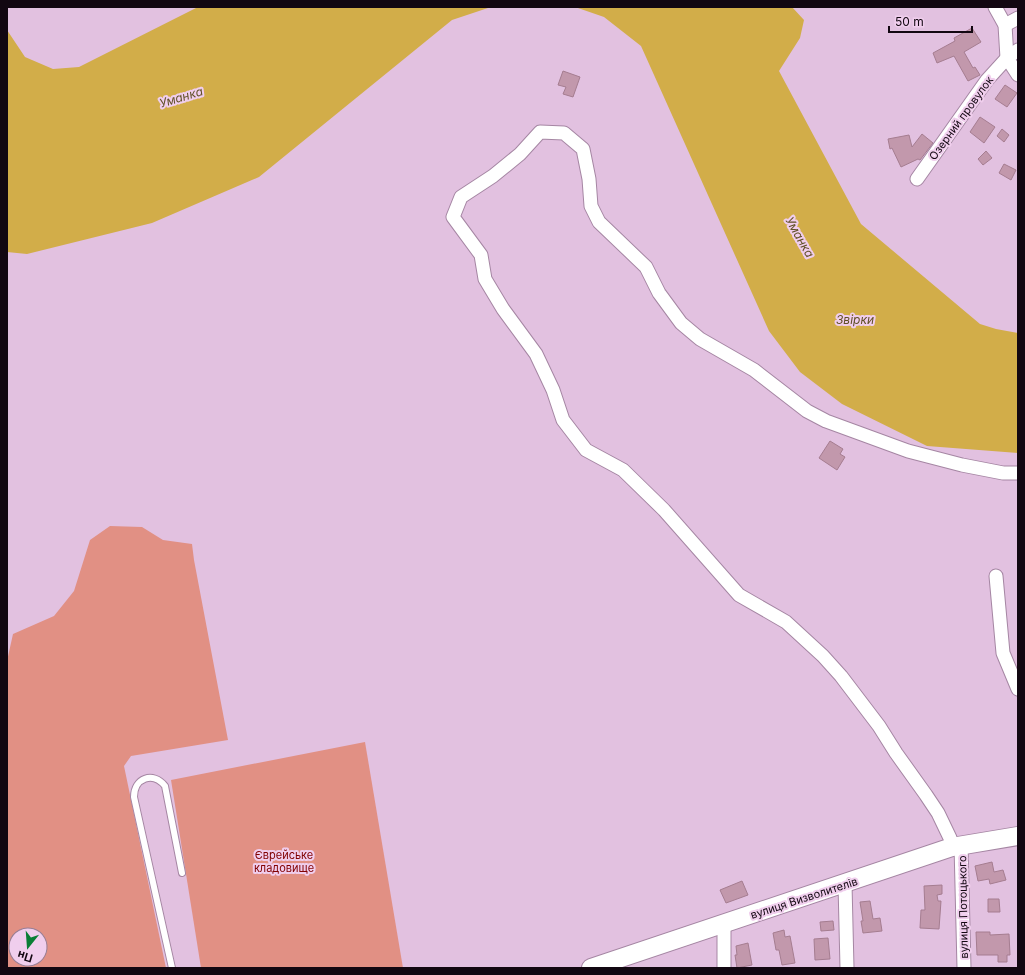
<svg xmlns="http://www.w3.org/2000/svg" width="1025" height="975" font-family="Inter,sans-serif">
<rect width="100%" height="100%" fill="#e2c1e0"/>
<g fill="#e19084" fill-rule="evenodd">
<path d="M110,526L142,527L163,540L192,544L194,560L228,740L131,756L124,766L166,968H7V661L13,634L54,616L74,591L90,540ZM16,935H40V959H16Z"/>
<polygon points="365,742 403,968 201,968 171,780"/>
</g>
<g fill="#d2ad49">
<polygon points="198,7 491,7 452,20 259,177 152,223 27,254 7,252 7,30 25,57 53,69 79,67"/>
<polygon points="575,7 792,7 804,20 800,38 779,71 861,224 980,324 996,329 1018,333 1018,453 927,446 842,404 800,372 769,331 641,46 604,17"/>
</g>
<g fill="#c298ac" stroke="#a57d90">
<polygon points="972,28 981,42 964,52 973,68 975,67 980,75 968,81 954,56 937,63 933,53 955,41 954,38"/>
<polygon points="563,71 580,77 573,97 563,94 566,87 558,85"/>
<polygon points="1005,85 1017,93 1007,107 995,99"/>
<polygon points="980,117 995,127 984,143 970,132"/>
<polygon points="1002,129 1009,135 1004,142 997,136"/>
<polygon points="922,134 933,143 920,160 918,159 901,167 892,148 890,149 888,139 909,135 912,147"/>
<polygon points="986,151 992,158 983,165 978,159"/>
<polygon points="1004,164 1016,170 1011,180 999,173"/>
<polygon points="830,441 843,449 840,454 845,457 837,470 819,458"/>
<polygon points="992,862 994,872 1003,870 1006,880 990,884 989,879 978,881 975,866"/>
<polygon points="742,881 748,895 726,903 720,890"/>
<polygon points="942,885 942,894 937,895 938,901 941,901 939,929 920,928 921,910 925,910 924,886"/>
<polygon points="988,899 999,899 1000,912 988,912"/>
<polygon points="870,901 873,919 880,918 882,931 863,933 861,921 863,921 860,902"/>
<polygon points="833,921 834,930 821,931 820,922"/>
<polygon points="784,930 785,937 790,936 795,963 782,965 779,950 776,950 773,933"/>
<polygon points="976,932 990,932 990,935 1009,934 1010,955 1007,955 1007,962 998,962 998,955 977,955"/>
<polygon points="828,938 830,959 815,960 814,939"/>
<polygon points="748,943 752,965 737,968 735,955 737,955 736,946"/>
</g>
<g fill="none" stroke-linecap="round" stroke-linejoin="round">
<defs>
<path id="service" d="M172,968L134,797C134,778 153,771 165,786L182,873"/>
<g id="minor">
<polyline points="995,7 1005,25 1007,58 1018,75"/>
<polyline points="1005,25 1018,18"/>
<polyline points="917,179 987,80 1007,58 1018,50"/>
<polyline points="996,576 1003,653 1018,689"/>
<polyline points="961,845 964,968"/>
<polyline points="952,847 950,838 938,813 926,795 896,753 879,726 841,676 823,656 786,622 739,595 664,510 623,470 586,450 563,420 553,390 536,354 503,309 485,279 481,255 453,217 461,197 493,176 520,154 540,132 564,133 583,149 589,179 591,206 599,222 646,267 659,293 681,323 700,339 754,370 807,411 826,421 908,451 962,465 1003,473 1018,473"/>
<polyline points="845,884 847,968"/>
<polyline points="724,924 724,968"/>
</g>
<polyline id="secondary" points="591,968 952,847 1018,836"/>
</defs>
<use href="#service" stroke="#a586a3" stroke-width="8"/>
<use href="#minor" stroke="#a586a3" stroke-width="15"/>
<use href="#secondary" stroke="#a586a3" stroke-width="20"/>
<use href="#service" stroke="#fff" stroke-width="6"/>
<use href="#minor" stroke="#fff" stroke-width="13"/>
<use href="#secondary" stroke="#fff" stroke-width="18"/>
</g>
<g text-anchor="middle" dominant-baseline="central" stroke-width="4" stroke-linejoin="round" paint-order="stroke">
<g font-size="11" fill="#120711" stroke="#f0ceed">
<text transform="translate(961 118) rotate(-54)">Озерний провулок</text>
<text transform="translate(804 898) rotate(-18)">вулиця Визволителів</text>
<text transform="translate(963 907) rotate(-91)">вулиця Потоцького</text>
</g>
<g font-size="11" fill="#810102" stroke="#f0ceed">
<text x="284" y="855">Єврейське<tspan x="284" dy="13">кладовище</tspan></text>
</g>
<g font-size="12" font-style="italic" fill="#605027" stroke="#f0ceed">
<text transform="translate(181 97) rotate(-17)">Уманка</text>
<text transform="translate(800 237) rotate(60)">Уманка</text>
<text x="855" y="319">Звірки</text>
</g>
</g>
<rect width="1025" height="975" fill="none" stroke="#120711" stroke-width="16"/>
<g transform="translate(28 947) rotate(197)"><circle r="19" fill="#f0ceed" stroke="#977e95"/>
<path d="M0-3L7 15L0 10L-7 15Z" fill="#0a7e35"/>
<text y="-6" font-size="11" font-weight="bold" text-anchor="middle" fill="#120711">Пн</text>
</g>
<path d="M889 26v6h83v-6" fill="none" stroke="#120711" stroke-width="2"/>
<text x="895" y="26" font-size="12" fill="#120711" stroke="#f0ceed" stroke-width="3" paint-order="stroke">50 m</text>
</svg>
